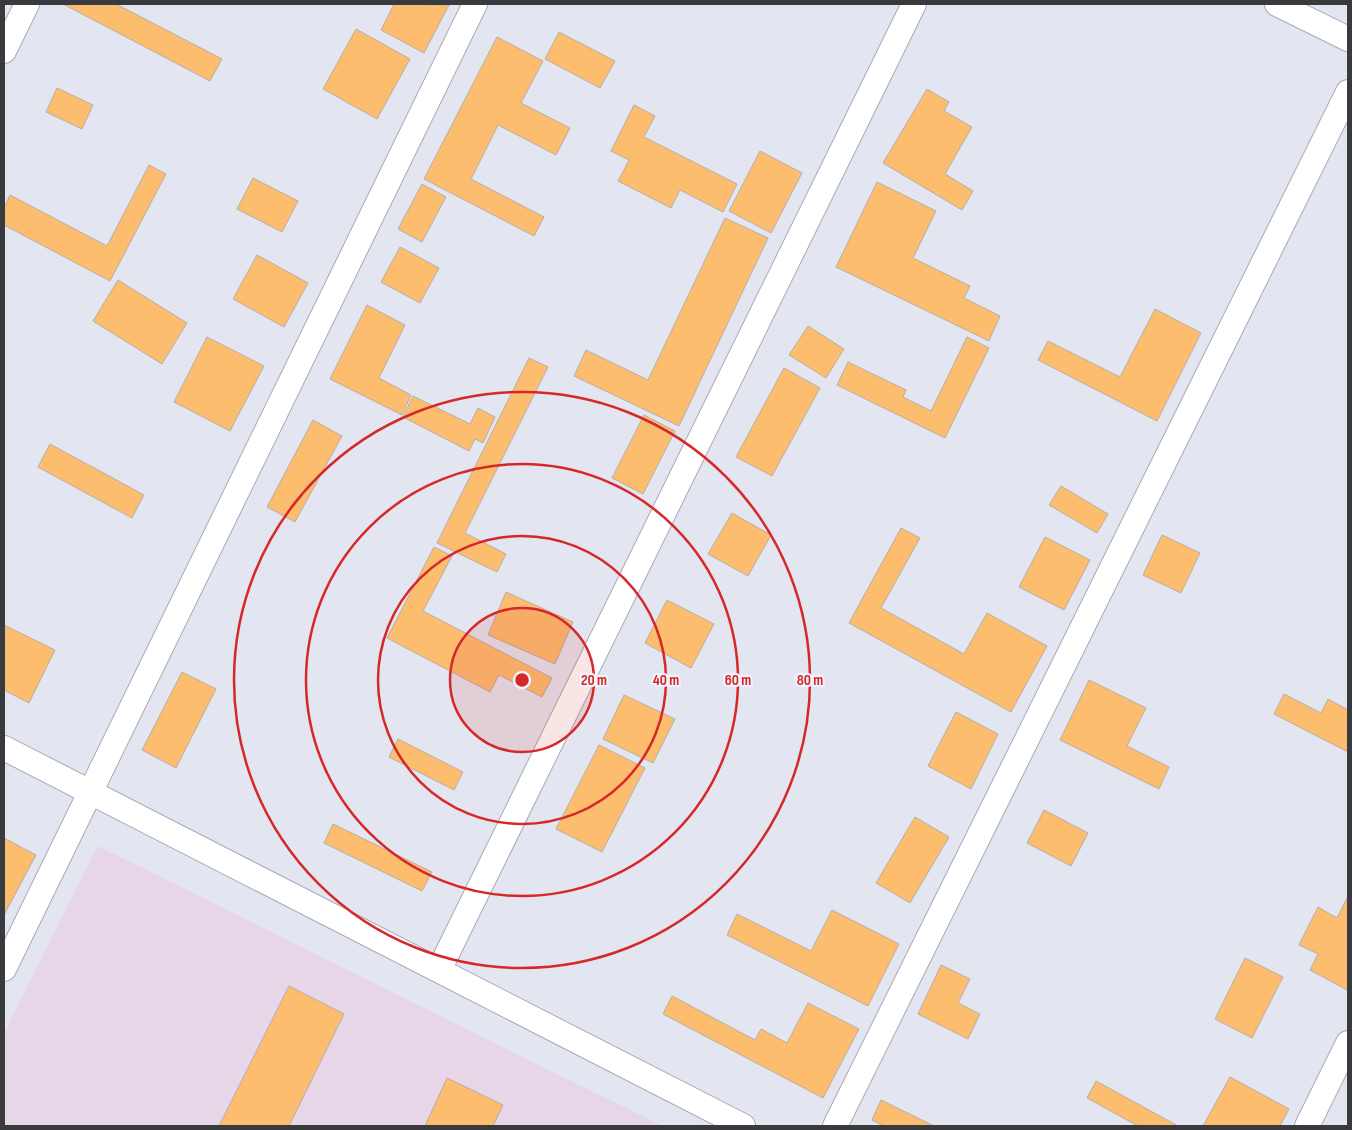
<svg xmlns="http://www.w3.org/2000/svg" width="1352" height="1130" font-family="'Sofia Sans Condensed',sans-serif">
<rect width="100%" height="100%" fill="#e3e5f0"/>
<polygon fill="#e6d6e8" points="98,846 662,1126 4,1126 4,1034"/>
<g fill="#fcbd6f" stroke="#b6aea6">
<polygon points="63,4 116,4 222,59 210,81"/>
<polygon points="394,4 449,5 424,53 381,30"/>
<polygon points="356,29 410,59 377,119 323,89"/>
<polygon points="559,32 615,61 600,88 545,59"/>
<polygon points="497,37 543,61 521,103 570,128 556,155 498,125 471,179 544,217 534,236 424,179"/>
<polygon points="57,88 93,105 82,129 46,112"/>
<polygon points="927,89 949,102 944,111 972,127 945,174 973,191 962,210 883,163"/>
<polygon points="634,105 655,116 644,137 737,184 723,212 680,190 671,208 618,181 629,160 611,151"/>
<polygon points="760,151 802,173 771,233 729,211"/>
<polygon points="149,165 166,174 110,281 4,225 4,208 10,195 107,246"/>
<polygon points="253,178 298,201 282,232 237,209"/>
<polygon points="877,182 936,211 913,258 970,286 964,298 1000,316 989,341 836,267"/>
<polygon points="422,184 446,197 422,242 398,229"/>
<polygon points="725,218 768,238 679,426 574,376 586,350 648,380"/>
<polygon points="400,247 439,268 420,303 381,282"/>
<polygon points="257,255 308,283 284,327 233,299"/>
<polygon points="118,280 187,323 162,364 93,321"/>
<polygon points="367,305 405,325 379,378 411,395 402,415 330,379"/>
<polygon points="1155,309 1201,333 1157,421 1038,360 1048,341 1120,377"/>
<polygon points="808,326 844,349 826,378 789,355"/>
<polygon points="207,337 264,366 230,431 174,402"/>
<polygon points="967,337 989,348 945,438 837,385 848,362 906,390 903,397 931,411"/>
<polygon points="529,358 548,367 465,533 506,554 497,572 437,543"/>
<polygon points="784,368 820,388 772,476 736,457"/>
<polygon points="413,396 470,424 478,408 495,417 483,443 475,439 469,451 403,417"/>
<polygon points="644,415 675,431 643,494 612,478"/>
<polygon points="313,420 342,436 295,522 267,507"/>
<polygon points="50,444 144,495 132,518 38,467"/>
<polygon points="1061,486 1108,514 1097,533 1049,505"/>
<polygon points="732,513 771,535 748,576 708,554"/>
<polygon points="901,528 920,538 881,608 964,654 987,613 1047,646 1011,712 849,623"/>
<polygon points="1162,535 1200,553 1181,593 1143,575"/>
<polygon points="1045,537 1090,560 1064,610 1019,587"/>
<polygon points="434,547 452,556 423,611 552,678 542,697 499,675 490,692 387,638"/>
<polygon points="506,592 573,622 555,664 488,635"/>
<polygon points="667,600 714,624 691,668 645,643"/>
<polygon points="4,625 55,650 29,703 4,690"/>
<polygon points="182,672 216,689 176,768 142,750"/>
<polygon points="1089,680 1146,708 1127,746 1169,767 1159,789 1060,740"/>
<polygon points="1284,694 1321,713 1328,699 1348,710 1348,752 1274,714"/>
<polygon points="624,695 675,719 653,763 603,739"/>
<polygon points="956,712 998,734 971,789 928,766"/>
<polygon points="398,739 463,772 454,790 389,757"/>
<polygon points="599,745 645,768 602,852 556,829"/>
<polygon points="1044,810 1088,833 1071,866 1027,843"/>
<polygon points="915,817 949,837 910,903 876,883"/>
<polygon points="333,824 432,872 422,891 324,843"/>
<polygon points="4,838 36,855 4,915"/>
<polygon points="1348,896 1348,988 1347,990 1310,970 1318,954 1299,945 1318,907 1337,918"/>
<polygon points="832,910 899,944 868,1006 727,935 737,914 811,951"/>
<polygon points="1245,958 1283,977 1252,1038 1215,1019"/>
<polygon points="941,965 970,979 958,1003 980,1014 968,1039 918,1014"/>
<polygon points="289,986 344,1014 289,1126 219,1126"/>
<polygon points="672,996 755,1040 761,1029 787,1043 808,1003 859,1029 823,1098 663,1014"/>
<polygon points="1230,1077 1289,1109 1280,1126 1203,1126"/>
<polygon points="447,1078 503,1105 493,1126 425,1126"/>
<polygon points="1096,1081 1178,1126 1138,1126 1087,1098"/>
<polygon points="881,1100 934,1126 884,1126 872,1120"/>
</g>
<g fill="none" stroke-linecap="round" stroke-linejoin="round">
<defs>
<g id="minor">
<polyline points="1277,4 1348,39"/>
<polyline points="4,51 27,4"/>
<polyline points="4,748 743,1126"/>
<polyline points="4,969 475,4"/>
<polyline points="439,970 914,4"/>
<polyline points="835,1126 1348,92"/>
<polyline points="1307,1126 1348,1043"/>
</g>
</defs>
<use href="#minor" stroke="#a8aab5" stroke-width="26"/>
<use href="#minor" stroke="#fff" stroke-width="24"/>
</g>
<circle cx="522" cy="680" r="72" fill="#d62828" fill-opacity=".12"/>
<g fill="none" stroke="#d62828" stroke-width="2.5">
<circle cx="522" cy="680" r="72"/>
<circle cx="522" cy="680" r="144"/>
<circle cx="522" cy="680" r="216"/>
<circle cx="522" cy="680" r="288"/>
</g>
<circle cx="522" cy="680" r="8" fill="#d62828" stroke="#f0f2fd" stroke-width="2.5"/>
<g font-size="15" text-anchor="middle" font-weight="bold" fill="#d62828" stroke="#f0f2fd" stroke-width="4.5" stroke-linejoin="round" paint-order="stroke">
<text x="594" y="685">20 m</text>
<text x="666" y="685">40 m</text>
<text x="738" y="685">60 m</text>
<text x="810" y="685">80 m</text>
</g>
<rect width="1352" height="1130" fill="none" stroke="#393a3e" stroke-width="10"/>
</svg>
